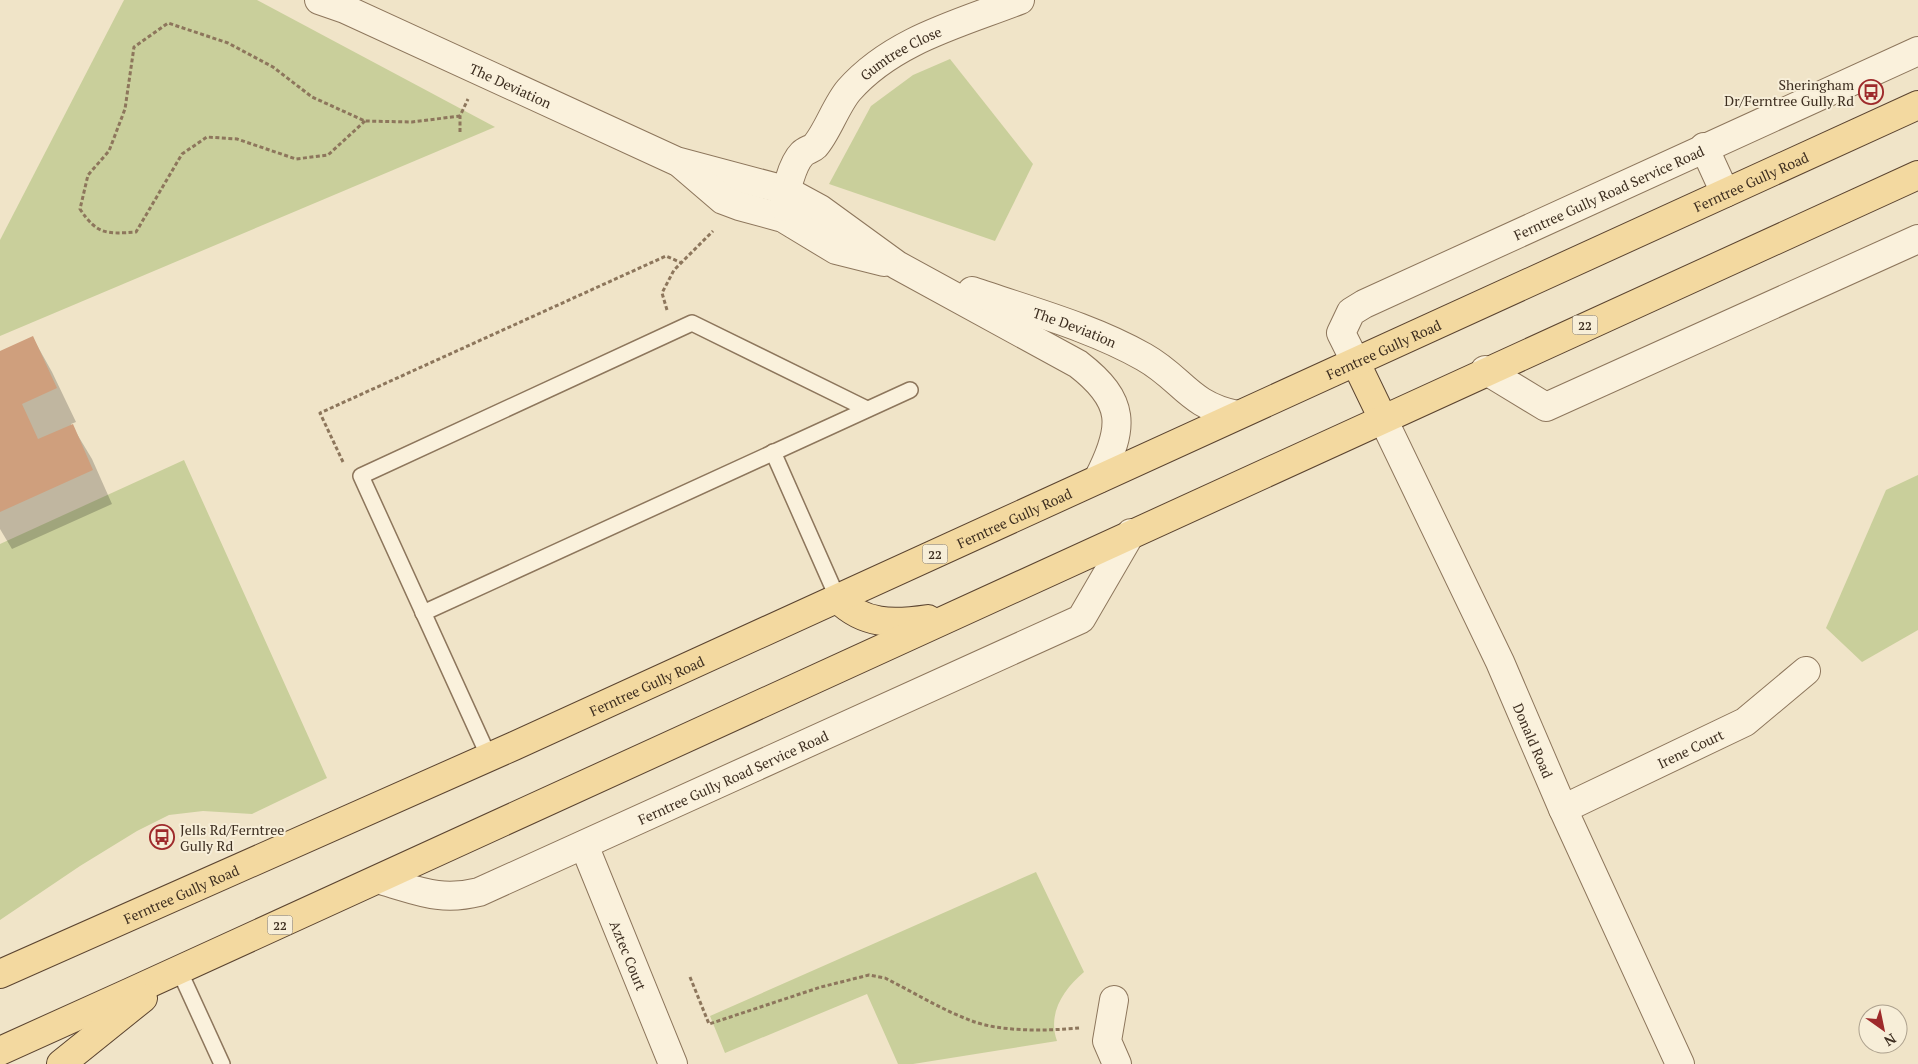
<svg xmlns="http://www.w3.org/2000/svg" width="1918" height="1064" font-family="'PT Serif',serif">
<rect width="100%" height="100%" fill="#f0e4c8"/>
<g fill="#c9cf9b">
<polygon points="124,0 257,0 495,127 0,336 0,240"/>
<polygon points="950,59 1033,164 995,241 829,184 871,106 913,75"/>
<polygon points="184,460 327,778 252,814 203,811 169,815 137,831 80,866 0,920 0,544"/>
<polygon points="1918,475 1918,630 1862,662 1826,628 1886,490"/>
<path d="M1036,872L1084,972C1064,989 1047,1013 1057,1041L913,1064H898L867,994L725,1053L710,1016Z"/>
</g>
<polygon fill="#0003" points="33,338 52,372 76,422 71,424 92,459 112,504 12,549 0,529 0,353"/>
<polygon fill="#cf9f7d" points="33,336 57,388 22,404 38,439 73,424 93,470 0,512 0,351"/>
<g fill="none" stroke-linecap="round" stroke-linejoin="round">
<defs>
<g id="service">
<polyline points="773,452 838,599"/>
<polyline points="423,613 910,390"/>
<polyline points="489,757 361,476 692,323 867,409"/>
<polyline points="179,970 222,1064"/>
</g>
<g id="minor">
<path id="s1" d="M319,0L345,9L676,161L785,190L820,209L897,265L1078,364C1126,401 1125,427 1098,479"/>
<polyline points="1704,147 1725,193"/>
<polyline points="681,164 723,200 739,206 783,218 836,250 884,262"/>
<path id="s2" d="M784,207C785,193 792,164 802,154C806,150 812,149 815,146C827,133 836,105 849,90C893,40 961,23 1020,0"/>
<path id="s3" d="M972,291C1030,311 1091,327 1144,357C1183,379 1188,405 1237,415"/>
<path id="s4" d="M1356,363L1341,333L1351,312L1364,304L1918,51"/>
<polyline points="1485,370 1546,407 1918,239"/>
<path id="s5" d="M1383,419L1500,662L1563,809L1680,1064"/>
<path id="s6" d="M1563,809L1745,722L1806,671"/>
<path id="s7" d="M584,845L673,1064"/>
<path id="s8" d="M380,880C417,890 439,902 479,892L1081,619L1131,533"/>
<polyline points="1114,1000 1107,1041 1117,1064"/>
</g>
<g id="primary">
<polyline points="1356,363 1383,419"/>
<path d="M838,599C864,625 893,624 928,619"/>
<path id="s9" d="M0,974L514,746L1918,105"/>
<path d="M0,1051C641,762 1278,464 1918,175"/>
<polyline points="61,1064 143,998"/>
</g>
</defs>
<use href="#service" stroke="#8d765c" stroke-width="18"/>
<use href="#minor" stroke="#8d765c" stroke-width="30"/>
<use href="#primary" stroke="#5b4430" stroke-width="30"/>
<g stroke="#8d765c" stroke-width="3" stroke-dasharray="4 2.5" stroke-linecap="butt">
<path d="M365,121L328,155L296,159L237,139L207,137L182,154L136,232C107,234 97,235 80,209L88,175L109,151L125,109L134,47L168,23L228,43L273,67L312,97L365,121L412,122L460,116"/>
<polyline points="460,132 460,116 468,99"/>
<polyline points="667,310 662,293 674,270 713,231"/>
<polyline points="343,462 320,413 666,256 682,263"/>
<path d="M690,977L709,1024L821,987L869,975L885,978C913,992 942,1010 972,1021C1001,1032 1047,1031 1079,1028"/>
</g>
<use href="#service" stroke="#faf1dc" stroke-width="15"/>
<use href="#minor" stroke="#faf1dc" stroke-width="28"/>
<use href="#primary" stroke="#f3d9a0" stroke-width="28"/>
</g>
<defs>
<symbol id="bus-ring" viewBox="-11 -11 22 22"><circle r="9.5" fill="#f7eed8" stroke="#9e2a2b" stroke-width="1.5"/><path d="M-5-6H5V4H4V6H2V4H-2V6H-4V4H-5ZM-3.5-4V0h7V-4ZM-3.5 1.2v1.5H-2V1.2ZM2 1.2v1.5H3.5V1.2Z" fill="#9e2a2b"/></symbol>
</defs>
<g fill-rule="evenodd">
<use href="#bus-ring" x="1857" y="78" width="28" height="28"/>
<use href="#bus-ring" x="148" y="823" width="28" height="28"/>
</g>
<g text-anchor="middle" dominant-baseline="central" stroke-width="4" stroke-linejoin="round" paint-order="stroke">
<g fill="#f7eed8" stroke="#756857" stroke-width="1">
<rect x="1572.5" y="315.5" width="25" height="19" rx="4"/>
<rect x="922.5" y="544.5" width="25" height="19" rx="4"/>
<rect x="267.5" y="915.5" width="25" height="19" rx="4"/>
</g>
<g font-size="12" font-weight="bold" fill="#3d2e20">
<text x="1585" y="325">22</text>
<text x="935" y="554">22</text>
<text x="280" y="925">22</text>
</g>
<g font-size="14" fill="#3d2e20" stroke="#f7eed8">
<text stroke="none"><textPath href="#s2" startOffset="202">Gumtree Close</textPath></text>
<text stroke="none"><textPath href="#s1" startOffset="210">The Deviation</textPath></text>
<text stroke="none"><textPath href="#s9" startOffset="1922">Ferntree Gully Road</textPath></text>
<text stroke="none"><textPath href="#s4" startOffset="341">Ferntree Gully Road Service Road</textPath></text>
<text stroke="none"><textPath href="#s3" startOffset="109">The Deviation</textPath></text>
<text stroke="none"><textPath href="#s9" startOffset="1518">Ferntree Gully Road</textPath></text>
<text stroke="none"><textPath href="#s9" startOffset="1112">Ferntree Gully Road</textPath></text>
<text stroke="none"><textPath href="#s9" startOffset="708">Ferntree Gully Road</textPath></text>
<text stroke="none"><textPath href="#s5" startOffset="355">Donald Road</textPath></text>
<text stroke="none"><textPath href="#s6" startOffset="141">Irene Court</textPath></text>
<text stroke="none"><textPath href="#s8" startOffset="380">Ferntree Gully Road Service Road</textPath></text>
<text stroke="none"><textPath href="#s9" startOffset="198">Ferntree Gully Road</textPath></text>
<text stroke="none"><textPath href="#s7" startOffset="119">Aztec Court</textPath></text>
</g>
<g font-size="14" fill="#3d2e20" stroke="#f7eed8" text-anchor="end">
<text x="1854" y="84">Sheringham<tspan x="1854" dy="16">Dr/Ferntree Gully Rd</tspan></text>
<text x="180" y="829" text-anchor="start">Jells Rd/Ferntree<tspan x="180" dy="16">Gully Rd</tspan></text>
</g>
</g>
<g transform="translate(1883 1029) rotate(147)"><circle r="24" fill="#f7eed8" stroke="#ada18e"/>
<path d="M0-4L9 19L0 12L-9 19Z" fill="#9e2a2b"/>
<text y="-8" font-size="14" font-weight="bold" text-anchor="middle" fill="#3d2e20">N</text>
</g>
</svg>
